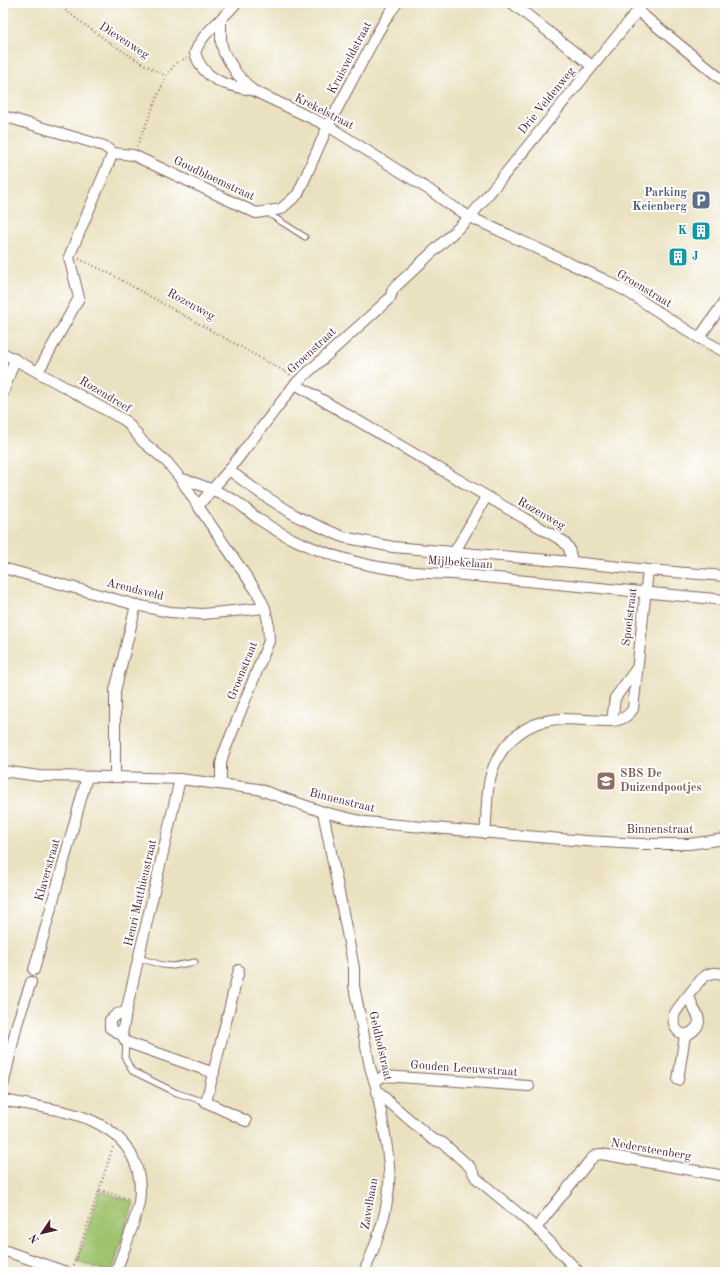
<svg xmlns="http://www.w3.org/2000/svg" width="728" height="1275" font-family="'Old Standard TT',serif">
<rect width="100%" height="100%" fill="#fff"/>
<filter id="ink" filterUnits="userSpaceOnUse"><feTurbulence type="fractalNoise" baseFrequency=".025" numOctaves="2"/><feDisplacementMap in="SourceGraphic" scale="8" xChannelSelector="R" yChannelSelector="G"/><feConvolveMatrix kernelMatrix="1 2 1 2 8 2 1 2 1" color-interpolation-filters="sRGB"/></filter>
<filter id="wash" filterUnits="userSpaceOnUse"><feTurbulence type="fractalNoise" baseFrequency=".012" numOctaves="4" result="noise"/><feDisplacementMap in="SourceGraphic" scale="16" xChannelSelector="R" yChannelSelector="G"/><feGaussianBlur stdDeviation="0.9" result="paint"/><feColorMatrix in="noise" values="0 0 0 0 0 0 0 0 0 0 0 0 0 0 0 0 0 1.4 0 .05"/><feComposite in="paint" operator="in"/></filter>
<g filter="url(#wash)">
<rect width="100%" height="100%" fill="#eae1c0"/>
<polygon fill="#9fc36d" stroke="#74714c" points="100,1191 134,1202 112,1272 103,1272 103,1270 77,1261"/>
</g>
<g filter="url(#ink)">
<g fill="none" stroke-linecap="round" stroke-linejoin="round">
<defs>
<g id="service">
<polyline points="266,212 305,237"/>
<polyline points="139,958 162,965 173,966 195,962"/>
<polyline points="126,1042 125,1058 132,1071 177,1093 206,1102"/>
</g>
<g id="minor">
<path d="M236,3C223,20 202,32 195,53C203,80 227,86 252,90"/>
<polyline points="512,3 592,66"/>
<polyline points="638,11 725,82"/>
<polyline points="221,19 221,42 224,53 237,74 252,90 328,126 431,191 447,203 470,217 644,3"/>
<polyline points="3,116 104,146 113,153 133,155 256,213 281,209 298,194 328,126 378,32 389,14 397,3"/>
<polyline points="699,338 725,301"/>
<polyline points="3,353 126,421 143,442 167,462 180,478 198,506"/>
<polyline points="38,372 79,298 69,257 113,153"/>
<polyline points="295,384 563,541 569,548 572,562"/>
<polyline points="3,393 15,359"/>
<polyline points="229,470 260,493 298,517 343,537 393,547 572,562 648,570 725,576"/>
<path d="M180,478C198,484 217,490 234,500C243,506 251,514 260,520C272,528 285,536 297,541C349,565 398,573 454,574L725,600"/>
<polyline points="3,568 136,605 170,612 203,614 265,608"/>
<polyline points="454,574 454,553 486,497"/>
<polyline points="612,721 615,698 637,668"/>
<polyline points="3,771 39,776 115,777 180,779 258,789 323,812 365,822 585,841 640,844 689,844 725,839"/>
<polyline points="115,777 115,691 136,605"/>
<polyline points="221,784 221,764 223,755 269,641 268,622 265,608 257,592 198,506 229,470 295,384 390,298 393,289 470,217 603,279 626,291 699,338 725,352"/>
<polyline points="323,812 354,968 354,986 370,1067 377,1090 389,1102 432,1139 443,1143 470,1167 476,1178 536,1228 579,1272"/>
<path d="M485,833C487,817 486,800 489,784C495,748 522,721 560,719C577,719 594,721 612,721C622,720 627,717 633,709L648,570"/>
<polyline points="34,970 87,777"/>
<polyline points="239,970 206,1102 246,1121"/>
<path d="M689,995C690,999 691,1003 693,1007C695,1012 699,1015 699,1021C699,1024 697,1027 695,1029C684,1042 671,1029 674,1015C677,1008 693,990 698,983C705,974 714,970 725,975"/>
<polyline points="126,1012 122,1035 110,1028 110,1020 117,1014 126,1012 180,779"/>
<polyline points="122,1035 126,1042 214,1073"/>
<polyline points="678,1080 685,1035"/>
<polyline points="375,1081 384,1076 529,1086"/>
<polyline points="3,1086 17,1024 31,982"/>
<path d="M3,1100C32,1106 70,1110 95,1122C128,1138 144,1166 139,1202C135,1224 123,1251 116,1272"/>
<polyline points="536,1228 591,1159 596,1155 601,1154 725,1176"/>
<polyline points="3,1250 66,1272"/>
<path d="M364,1272C378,1241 392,1200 389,1166C387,1140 381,1115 377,1090"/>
</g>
</defs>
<use href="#service" stroke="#82635f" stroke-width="7"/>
<use href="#minor" stroke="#82635f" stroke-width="12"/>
<g stroke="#82635f" stroke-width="2" stroke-dasharray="1 3" stroke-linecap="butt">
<path d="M56,3C91,30 126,56 166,76"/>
<polyline points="137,146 166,76 177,62 187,58"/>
<polyline points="79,259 107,272 176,311 291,375"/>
<polyline points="99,1190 113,1147"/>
<polyline points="74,1265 99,1190 129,1199"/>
</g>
<use href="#service" stroke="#fff" stroke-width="5"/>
<use href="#minor" stroke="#fff" stroke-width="10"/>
</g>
</g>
<defs>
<symbol id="parking-square" viewBox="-11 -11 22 22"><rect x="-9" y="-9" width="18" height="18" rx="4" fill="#5c6f8a" stroke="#fff"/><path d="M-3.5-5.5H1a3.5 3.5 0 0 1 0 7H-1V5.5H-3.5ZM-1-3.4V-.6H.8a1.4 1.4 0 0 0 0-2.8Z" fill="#fff"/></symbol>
<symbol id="building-square" viewBox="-11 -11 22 22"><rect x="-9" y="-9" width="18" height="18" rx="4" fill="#0f9aa8" stroke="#fff"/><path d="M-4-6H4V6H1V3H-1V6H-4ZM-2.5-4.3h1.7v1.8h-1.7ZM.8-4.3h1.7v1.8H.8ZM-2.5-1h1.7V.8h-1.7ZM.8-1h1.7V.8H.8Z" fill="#fff"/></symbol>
<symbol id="school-square" viewBox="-11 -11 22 22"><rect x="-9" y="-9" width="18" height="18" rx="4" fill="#8d6e63" stroke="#fff"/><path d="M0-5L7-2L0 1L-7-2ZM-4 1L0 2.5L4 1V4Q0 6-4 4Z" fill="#fff"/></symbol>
</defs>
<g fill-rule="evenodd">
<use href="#parking-square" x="690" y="189" width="22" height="22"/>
<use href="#building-square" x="690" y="220" width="22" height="22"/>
<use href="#building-square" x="667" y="246" width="22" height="22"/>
<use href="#school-square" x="595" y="770" width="22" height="22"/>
</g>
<g text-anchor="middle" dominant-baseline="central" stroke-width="4" stroke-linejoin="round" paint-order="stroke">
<g font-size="12" fill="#4a1f2b" stroke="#fff">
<text transform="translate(124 41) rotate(33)">Dievenweg</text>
<text transform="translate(350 58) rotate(-62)">Kruisveldstraat</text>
<text transform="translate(547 101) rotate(-51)">Drie Veldenweg</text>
<text transform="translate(324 112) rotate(27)">Krekelstraat</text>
<text transform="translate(214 179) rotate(25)">Goudbloemstraat</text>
<text transform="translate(644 289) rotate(31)">Groenstraat</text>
<text transform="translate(191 305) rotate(29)">Rozenweg</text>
<text transform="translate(312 351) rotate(-43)">Groenstraat</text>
<text transform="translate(105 395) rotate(31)">Rozendreef</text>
<text transform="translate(541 514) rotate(30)">Rozenweg</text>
<text transform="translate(460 563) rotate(4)">Mijlbekelaan</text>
<text transform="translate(135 590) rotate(14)">Arendsveld</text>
<text transform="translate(630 617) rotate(-83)">Spoelstraat</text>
<text transform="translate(243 671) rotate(-68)">Groenstraat</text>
<text transform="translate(342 801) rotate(14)">Binnenstraat</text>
<text x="660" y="830">Binnenstraat</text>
<text transform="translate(48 870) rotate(-74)">Klaverstraat</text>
<text transform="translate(141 893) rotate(-77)">Henri Matthieustraat</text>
<text transform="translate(380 1046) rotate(77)">Geldhofstraat</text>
<text transform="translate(464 1069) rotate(4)">Gouden Leeuwstraat</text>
<text transform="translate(651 1150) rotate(10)">Nedersteenberg</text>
<text transform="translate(370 1204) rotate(-80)">Zavelbaan</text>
</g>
<g font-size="12" font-weight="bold" fill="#4e5e75" stroke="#fff" text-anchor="end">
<text x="687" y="193">Parking<tspan x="687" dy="14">Keienberg</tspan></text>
</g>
<g font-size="12" font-weight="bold" fill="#0d838f" stroke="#fff" text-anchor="end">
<text x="687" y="231">K</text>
<text x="692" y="257" text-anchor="start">J</text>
</g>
<g font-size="12" font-weight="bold" fill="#785e54" stroke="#fff" text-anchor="start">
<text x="620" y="774">SBS De<tspan x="620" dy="14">Duizendpootjes</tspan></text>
</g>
</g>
<rect width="728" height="1275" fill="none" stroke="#fff" stroke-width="16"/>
<g transform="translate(42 1233) rotate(235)" stroke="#ffffff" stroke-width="3" paint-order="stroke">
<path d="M0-3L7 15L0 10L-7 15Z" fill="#4a1f2b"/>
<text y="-6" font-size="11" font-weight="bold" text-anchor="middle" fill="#4a1f2b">N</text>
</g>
</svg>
